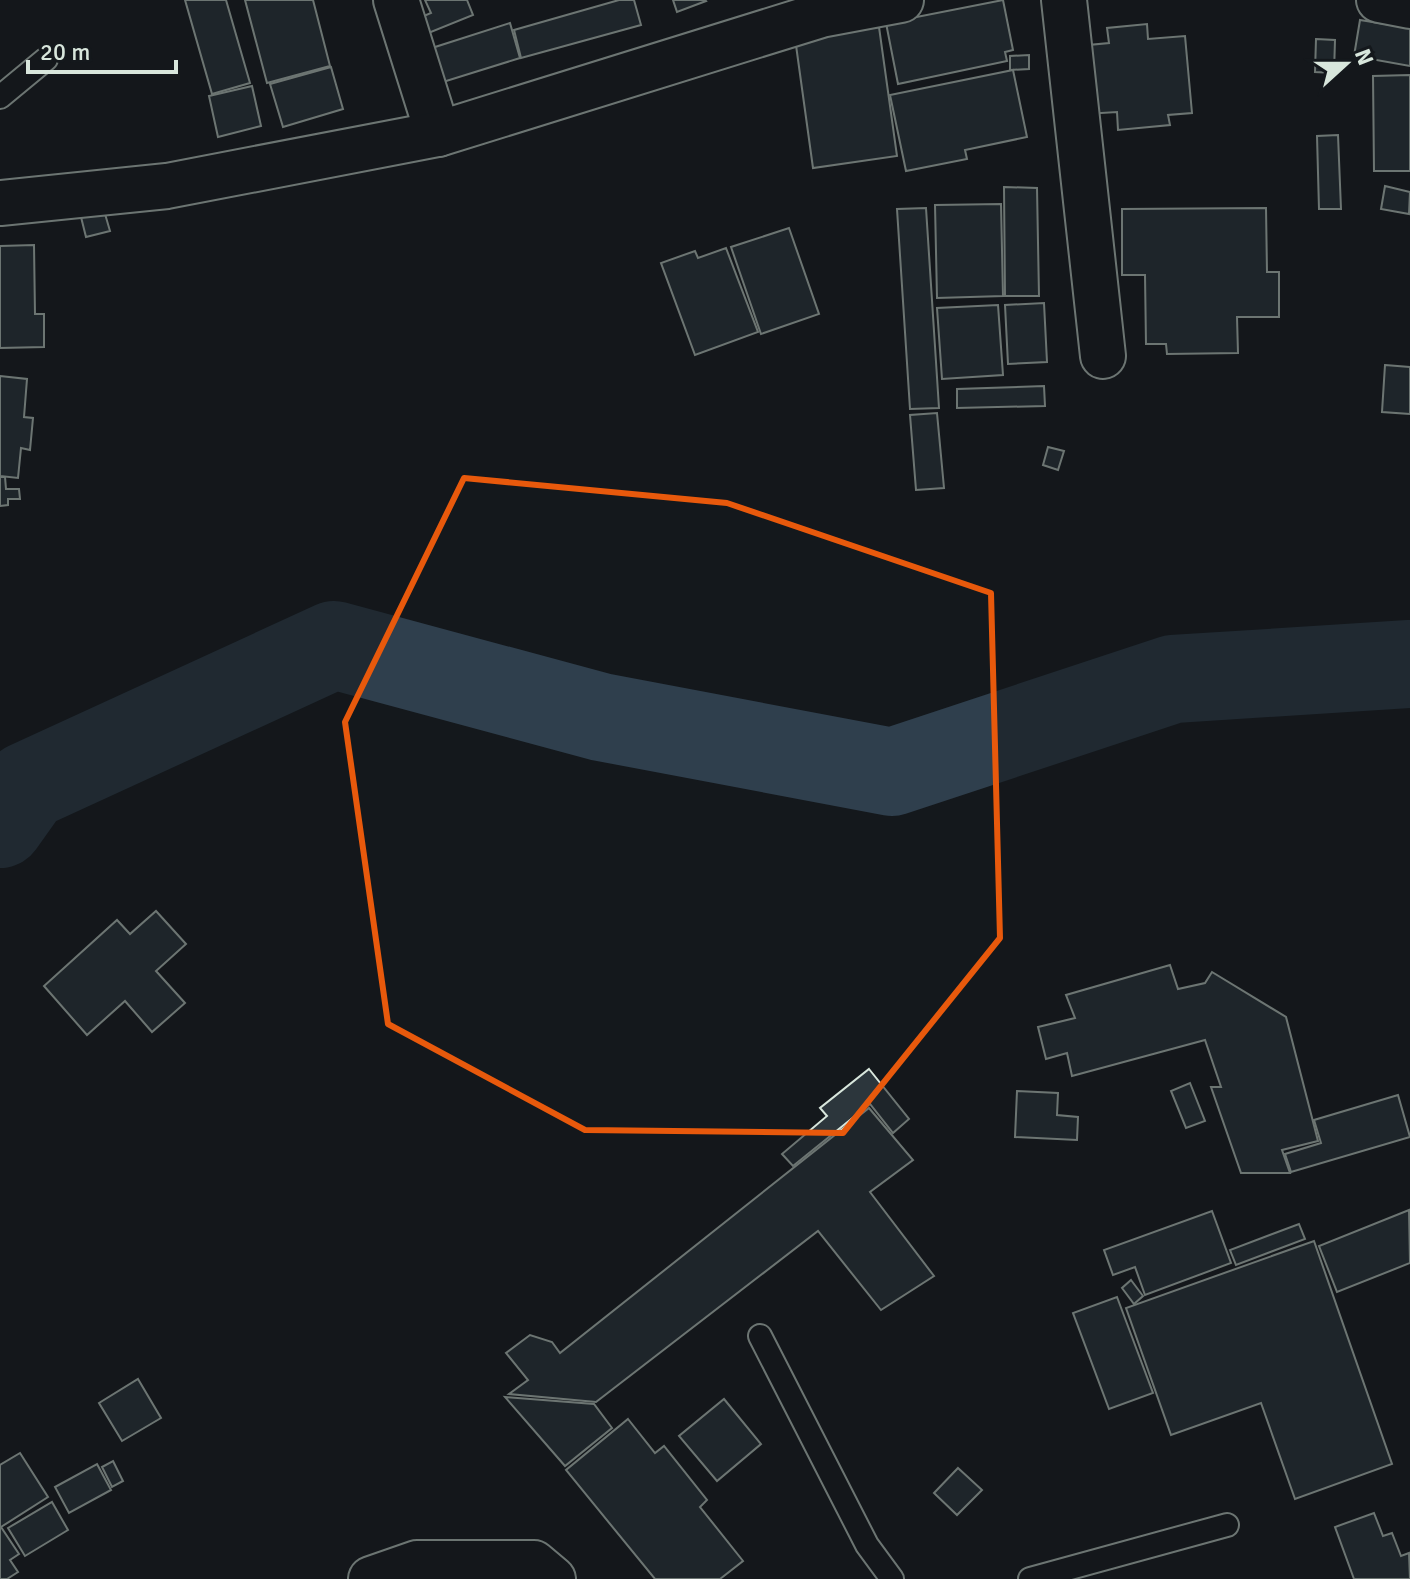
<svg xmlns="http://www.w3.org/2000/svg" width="1410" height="1579" font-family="Signika,sans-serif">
<rect width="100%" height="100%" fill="#14181c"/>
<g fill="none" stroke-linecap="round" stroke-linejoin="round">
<polyline stroke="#2f3f4d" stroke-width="88" points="0,824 27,786 334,645 601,717 892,772 1173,679 1410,664"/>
</g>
<g fill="#2c363c" stroke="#d8e6dc" stroke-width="2">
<polygon points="185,0 226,0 250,83 212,94"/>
<polygon points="245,0 313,0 330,66 267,83"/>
<polygon points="425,0 467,0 473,15 426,34 419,18 431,13"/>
<polygon points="619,0 634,0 641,25 521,58 514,30"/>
<polygon points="673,0 705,0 706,1 677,12"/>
<polygon points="1003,0 1013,50 1005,52 1007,61 898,84 886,23"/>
<polygon points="1360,20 1410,28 1410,66 1354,56"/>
<polygon points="510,23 520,58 443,82 432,48"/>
<polygon points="1147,24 1148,39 1185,36 1192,113 1168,115 1170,125 1118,130 1117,112 1085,114 1078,46 1109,43 1107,28"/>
<polygon points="879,27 897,156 813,168 795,38"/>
<polygon points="1316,39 1335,40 1334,73 1315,72"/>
<polygon points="1029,55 1029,69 1010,70 1010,56"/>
<polygon points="331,67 343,109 283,127 270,84"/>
<polygon points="1013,70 1027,137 965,150 967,159 906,171 890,95"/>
<polygon points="1410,75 1410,171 1374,171 1373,76"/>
<polygon points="252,86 261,126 218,137 209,96"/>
<polygon points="1338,135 1341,209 1319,209 1317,136"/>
<polygon points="1385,186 1410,192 1409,214 1381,209"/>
<polygon points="1004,187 1037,188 1039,296 1005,296"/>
<polygon points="1001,204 1003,296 937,298 935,205"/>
<polygon points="103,207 110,231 86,237 80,213"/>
<polygon points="926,208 939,408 910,409 897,209"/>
<polygon points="1266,208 1267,272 1279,272 1279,317 1237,317 1238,353 1167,354 1166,344 1146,344 1145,275 1122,275 1122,209"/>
<polygon points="789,228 819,314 761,334 731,247"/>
<polygon points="34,245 35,314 44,314 44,347 0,348 0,246"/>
<polygon points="726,248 758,332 695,355 661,263 695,251 698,258"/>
<polygon points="1044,303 1047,362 1008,364 1005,305"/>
<polygon points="998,305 1003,375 942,379 937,308"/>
<polygon points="1385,365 1410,367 1410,414 1382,412"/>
<polygon points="0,376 27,379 24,417 33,418 30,450 21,448 18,478 0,476"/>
<polygon points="1044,386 1045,406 957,408 957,389"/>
<polygon points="937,413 944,488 916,490 910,415"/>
<polygon points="1048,447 1064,451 1058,470 1043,465"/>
<polygon points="0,477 5,477 6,489 19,489 20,499 8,499 8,505 0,506"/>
<polygon points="156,911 186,944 156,971 185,1003 152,1032 125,1001 87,1035 44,986 117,920 130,934"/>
<polygon points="1170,965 1178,989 1205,983 1212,972 1286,1017 1318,1141 1282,1150 1290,1173 1241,1173 1211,1087 1221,1087 1205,1040 1072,1076 1067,1053 1046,1059 1038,1027 1075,1018 1066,995"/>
<polygon points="869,1069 909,1119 893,1133 870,1104 793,1166 782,1154 827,1116 820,1108"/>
<polygon points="1190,1083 1205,1121 1186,1128 1171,1091"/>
<polygon points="1017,1091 1058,1093 1057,1115 1078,1117 1077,1140 1015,1137"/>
<polygon points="1398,1095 1410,1137 1291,1172 1285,1154 1321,1143 1314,1120"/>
<polygon points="869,1108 913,1160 870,1192 934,1276 881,1310 818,1231 596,1402 509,1394 528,1380 506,1353 530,1335 552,1342 560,1353"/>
<polygon points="1409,1210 1410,1263 1337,1292 1319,1246"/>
<polygon points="1212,1211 1231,1263 1145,1295 1135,1267 1113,1275 1104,1250"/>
<polygon points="1299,1224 1305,1239 1236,1265 1230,1250"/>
<polygon points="1314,1241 1392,1464 1295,1499 1261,1403 1171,1435 1126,1308"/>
<polygon points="1131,1280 1143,1296 1134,1304 1122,1288"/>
<polygon points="1117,1297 1153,1393 1109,1409 1073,1313"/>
<polygon points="138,1379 161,1418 122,1441 99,1403"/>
<polygon points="505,1397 594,1404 612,1428 565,1466"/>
<polygon points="724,1399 761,1444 717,1481 679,1436"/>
<polygon points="628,1419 655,1453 664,1446 707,1500 700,1507 743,1561 720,1579 655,1579 566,1470"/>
<polygon points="20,1453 48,1497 1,1527 19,1554 10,1560 18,1572 7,1579 0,1579 0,1465"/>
<polygon points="113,1461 123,1481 112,1487 102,1467"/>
<polygon points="97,1464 111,1490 69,1513 55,1487"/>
<polygon points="958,1468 982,1490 957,1515 934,1493"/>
<polygon points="52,1502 68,1530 25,1556 8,1528"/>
<polygon points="1374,1513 1383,1536 1392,1533 1401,1556 1409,1553 1410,1579 1354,1579 1335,1527"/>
</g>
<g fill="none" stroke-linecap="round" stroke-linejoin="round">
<defs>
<g id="service">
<polyline points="0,97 46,59"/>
<polyline points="760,1336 867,1545 892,1579"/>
<polyline points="1030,1579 1227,1525"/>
</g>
<g id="minor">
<polyline points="396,0 438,134"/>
<polyline points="1064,0 1103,356"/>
<polyline points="1379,0 1410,6"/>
<polyline points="0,203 167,186 438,134 821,15 901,0"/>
<polyline points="371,1579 417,1563 534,1563 553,1579"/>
</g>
</defs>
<use href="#service" stroke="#d8e6dc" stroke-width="26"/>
<use href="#minor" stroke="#d8e6dc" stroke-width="48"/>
<use href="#service" stroke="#14181c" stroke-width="22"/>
<use href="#minor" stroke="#14181c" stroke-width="44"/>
</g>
<path d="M0 0H1410V1579H0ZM464,478L727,503L991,593L1000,938L843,1133L585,1130L388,1024L345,722Z" fill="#14181c" fill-opacity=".55" fill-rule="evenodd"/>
<path fill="none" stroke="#e8590c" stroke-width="6" stroke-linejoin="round" d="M464,478L727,503L991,593L1000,938L843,1133L585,1130L388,1024L345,722Z"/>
<g transform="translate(1346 64) rotate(69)" stroke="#14181c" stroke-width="6" paint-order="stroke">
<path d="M0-6L14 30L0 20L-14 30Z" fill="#d8e6dc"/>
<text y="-12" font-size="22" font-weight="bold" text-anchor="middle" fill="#d8e6dc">N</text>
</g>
<path d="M28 60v12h148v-12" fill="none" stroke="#d8e6dc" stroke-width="4"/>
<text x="40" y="60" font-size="24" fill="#d8e6dc" stroke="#14181c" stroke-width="6" paint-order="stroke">20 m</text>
</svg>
